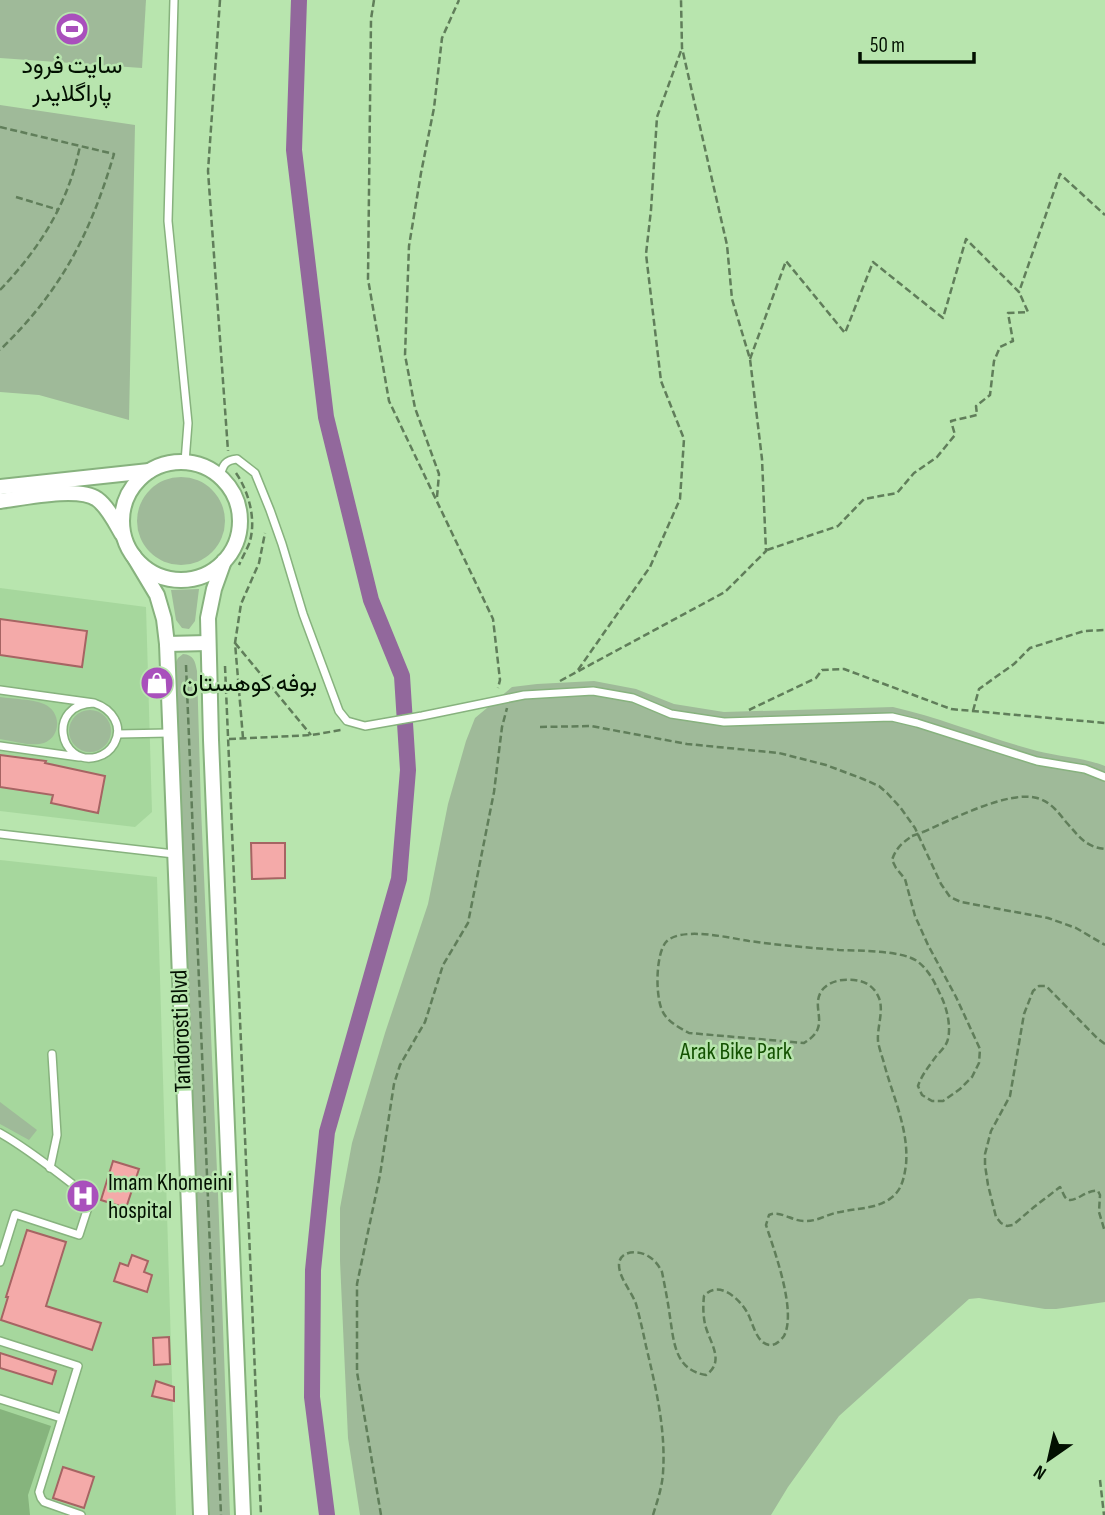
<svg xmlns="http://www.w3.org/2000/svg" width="1105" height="1515" font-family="'Sofia Sans Condensed',Vazirmatn,sans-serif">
<rect width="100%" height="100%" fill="#b8e5ae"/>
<g fill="#a6d79d">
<polygon points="0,588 146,607 152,812 135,827 0,811"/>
<polygon points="0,860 157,877 176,1515 0,1515"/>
</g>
<g fill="#9fba99">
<polygon points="0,0 146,0 142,68 0,58"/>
<polygon points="0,105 135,125 129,420 39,395 0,392"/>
<circle cx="181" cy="521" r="44"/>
<polygon points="199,589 195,621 189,629 182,628 176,620 171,590"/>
<path d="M183,654C194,655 195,661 197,671L201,808L218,1194L230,1515H210L192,1107L176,662L178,658Z"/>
<path d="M594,681L636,689L674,704L724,712L893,707C942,718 988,738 1037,751C1060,757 1082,757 1105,766V1302L1056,1309H1045L979,1298L969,1299L839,1416L788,1487L771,1515H360L348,1438L340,1261V1208L352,1143L385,1033L428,904L448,804L466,741L475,718L512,687L537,684Z"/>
<path d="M0,697C14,699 31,699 44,704C61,711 62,736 44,743C32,747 13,741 0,739Z"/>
<circle cx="90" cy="731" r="21"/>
<polygon points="0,1102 37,1130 29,1140 0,1124"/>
</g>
<polygon fill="#86b47d" points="0,1409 51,1426 28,1495 30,1515 0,1515"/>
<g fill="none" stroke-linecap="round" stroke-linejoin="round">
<polyline stroke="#92689c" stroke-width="16" points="299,0 294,150 326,417 371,600 402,676 408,770 399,879 327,1132 313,1270 312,1397 327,1515"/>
</g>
<g fill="#f4aaa9" stroke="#a66463" stroke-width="2">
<polygon points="0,619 87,631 82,667 0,655"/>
<polygon points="0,755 46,761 45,763 105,776 98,813 51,803 53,795 0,787"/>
<polygon points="251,843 285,843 285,878 252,879"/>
<polygon points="113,1161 139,1169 126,1208 101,1200"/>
<polygon points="27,1230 66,1242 46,1306 101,1323 92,1350 1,1320 8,1297 6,1297"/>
<polygon points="132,1255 148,1261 144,1272 152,1275 147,1292 114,1281 120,1263 128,1266"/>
<polygon points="169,1337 170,1364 154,1365 153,1338"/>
<polygon points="0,1353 56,1371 52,1384 0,1368"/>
<polygon points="156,1381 174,1387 174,1401 152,1396"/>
<polygon points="63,1467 94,1477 84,1508 53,1498"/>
</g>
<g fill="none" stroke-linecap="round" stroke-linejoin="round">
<defs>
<g id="lane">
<polyline points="174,0 168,221 188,423 185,462"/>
<path d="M220,476C223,465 225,460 237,459L255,473L270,510L282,544L303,614L339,711L347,721L365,726L422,716L524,695L593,691L633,698L671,714L724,722L892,717L917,723L1037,761L1085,769L1105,777"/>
<path d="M0,690L94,703C112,709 124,726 114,744C110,751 104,755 97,757C59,767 46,704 94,703"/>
<polyline points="118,734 169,733"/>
<polyline points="0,746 79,757"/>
<polyline points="0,834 174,854"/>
<path d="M0,1133C32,1151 61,1176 91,1198L79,1235L15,1214L0,1262"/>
<polyline points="50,1168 57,1135 52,1054"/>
<polyline points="0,1341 78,1366 39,1492 41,1498 44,1502 81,1515"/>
<polyline points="0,1399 61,1418"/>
</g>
<g id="street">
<circle cx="181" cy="521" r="59"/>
<polyline points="0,487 149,471"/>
<path d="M0,501C23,498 78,486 97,499C108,507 115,522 122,534"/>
<polyline points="133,555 157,595 164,619 167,644 201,1515"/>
<polyline points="224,561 214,589 208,618 211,740 243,1515"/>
<polyline points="167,644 208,643"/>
</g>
</defs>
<use href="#lane" stroke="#87b27e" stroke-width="10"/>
<use href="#street" stroke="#87b27e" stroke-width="18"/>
<g stroke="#607e5a" stroke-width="2.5" stroke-dasharray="7 3.5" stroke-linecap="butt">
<polyline points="220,0 208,171 228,451"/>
<polyline points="374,0 371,19 368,279 389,401 493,619 500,680 498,688"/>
<path d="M0,127L114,154C90,235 61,291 0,350"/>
<polyline points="16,197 59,210"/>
<path d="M0,290C40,248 68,204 80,146"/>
<polyline points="750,359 786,261 845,333 873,262 943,318 966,239 1019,292 1060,174 1105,215"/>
<path d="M236,473C249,492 257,521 249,544C246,551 242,558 239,565"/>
<polyline points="437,497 439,474 415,408 405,355 409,246 421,173 434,108 442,38 459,0"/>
<polyline points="767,550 838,526 864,499 897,493 914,473 937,457 955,435 951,421 977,415 976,406 990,395 994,361 1000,347 1013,341 1008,313 1028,312 1019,292"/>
<polyline points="235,643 311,735"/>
<polyline points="186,665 221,1515"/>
<polyline points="225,666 261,1515"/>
<polyline points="578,670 650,567 680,499 684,439 661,381 646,254 651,210 657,117 682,48"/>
<polyline points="560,681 725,592 766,551 762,459 750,359 732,299 727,245 682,48 681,0"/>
<polyline points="749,710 816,678 822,670 844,669 951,709 1105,723"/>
<polyline points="973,711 979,689 1014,664 1030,648 1084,631 1105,630"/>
<polyline points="540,727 591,726 687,744 779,753 826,765 863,779 879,786 887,793 900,807 915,828 941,884 950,897 961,902 1048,918 1076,928 1105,945"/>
<polyline points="243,738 235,643 241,604 259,563 265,533"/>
<polyline points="229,739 312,735 341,730"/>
<path d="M923,832C951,820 1008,790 1037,798C1051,802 1058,812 1066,822C1079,836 1085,847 1105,849"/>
<path d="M1105,1044L1097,1038L1046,986H1039L1033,991L1024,1014L1010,1096L991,1131L985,1154V1165L988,1185L996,1217L1001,1223L1007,1226L1013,1225L1034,1207L1060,1187C1062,1190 1063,1194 1065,1197C1072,1207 1085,1189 1098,1191L1100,1195L1099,1212L1105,1232"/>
<polyline points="1100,1480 1104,1515"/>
<polyline points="381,1515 357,1372 357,1284 380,1175 394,1084 400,1065 425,1022 443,965 468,923 494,792 502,727 507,708"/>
<path d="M653,1515C657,1502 662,1488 663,1473C666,1430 656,1388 646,1346C643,1332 640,1318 636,1304C632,1292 619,1278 619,1265C619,1250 639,1250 648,1256C655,1260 659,1266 662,1272C665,1287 668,1302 670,1317C674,1343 675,1370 706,1375C726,1361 709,1342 705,1324C703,1315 703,1305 704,1296C718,1280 738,1297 747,1312C753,1322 756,1345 771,1345C776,1345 781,1340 784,1336C797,1311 774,1250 766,1225L769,1215C780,1210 792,1221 804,1221C817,1222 827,1214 840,1212C857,1208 877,1209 891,1198C902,1190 904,1178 906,1165C909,1131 894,1099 885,1067C883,1058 879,1049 878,1041C877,1027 884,1011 879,998C876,990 869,983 860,981C844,977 820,981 818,1001C817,1010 821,1019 818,1028C816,1035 810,1039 804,1043L689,1033C680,1028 670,1023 664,1014C655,1001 655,955 666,942C681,926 730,938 749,941C779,945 809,948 839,950C860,951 900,950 917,961C929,970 935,983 941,996C947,1008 952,1029 947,1042C945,1047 941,1051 937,1055C930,1065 922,1074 918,1086L922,1095L932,1101H943L960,1089L972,1077L979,1063L980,1049L956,997L928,945L915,916L905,879L896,868L892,860C896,848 902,843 912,836"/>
</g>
<use href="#lane" stroke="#fff" stroke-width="7"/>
<use href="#street" stroke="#fff" stroke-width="14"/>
<polyline stroke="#607e5a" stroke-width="2.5" stroke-dasharray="7 3.5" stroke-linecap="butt" points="912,836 923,832"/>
</g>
<defs>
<symbol id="stadium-disc" viewBox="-11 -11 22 22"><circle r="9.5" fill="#a950bc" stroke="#b8e5ae"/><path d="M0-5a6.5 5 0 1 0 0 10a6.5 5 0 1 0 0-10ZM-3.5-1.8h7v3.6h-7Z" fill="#fff"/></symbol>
<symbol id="shop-disc" viewBox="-11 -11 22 22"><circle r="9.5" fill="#a950bc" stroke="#b8e5ae"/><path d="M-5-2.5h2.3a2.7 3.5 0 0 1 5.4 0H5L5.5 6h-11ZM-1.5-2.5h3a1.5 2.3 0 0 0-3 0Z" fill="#fff"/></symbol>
<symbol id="hospital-disc" viewBox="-11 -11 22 22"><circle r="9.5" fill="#a950bc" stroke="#b8e5ae"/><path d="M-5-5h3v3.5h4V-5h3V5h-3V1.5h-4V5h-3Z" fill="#fff"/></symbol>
</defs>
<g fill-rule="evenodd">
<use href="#stadium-disc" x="53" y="10" width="38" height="38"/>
<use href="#shop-disc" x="138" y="664" width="38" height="38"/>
<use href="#hospital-disc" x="64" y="1177" width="38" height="38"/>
</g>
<g text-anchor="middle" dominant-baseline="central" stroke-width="5" stroke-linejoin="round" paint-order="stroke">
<g font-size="24" fill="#021001" stroke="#b8e5ae" text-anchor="start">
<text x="72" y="65" text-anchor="middle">سایت فرود<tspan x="72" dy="28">پاراگلایدر</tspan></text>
<text x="182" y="683">بوفه کوهستان</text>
<text x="108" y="1182">Imam Khomeini<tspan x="108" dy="28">hospital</tspan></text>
</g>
<g font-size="24" fill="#021001" stroke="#b8e5ae">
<text transform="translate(181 1031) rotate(-92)">Tandorosti Blvd</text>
</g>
<g font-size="24" fill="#145202" stroke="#b8e5ae">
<text x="736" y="1051">Arak Bike Park</text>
</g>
</g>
<g transform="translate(1049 1459) rotate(214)" stroke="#b8e5ae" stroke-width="5" paint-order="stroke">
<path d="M0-5L12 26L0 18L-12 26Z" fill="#021001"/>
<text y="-10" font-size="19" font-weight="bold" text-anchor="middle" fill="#021001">N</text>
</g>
<path d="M860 52v10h114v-10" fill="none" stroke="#021001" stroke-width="3.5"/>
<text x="870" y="52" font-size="21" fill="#021001" stroke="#b8e5ae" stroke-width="5" paint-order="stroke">50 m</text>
</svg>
